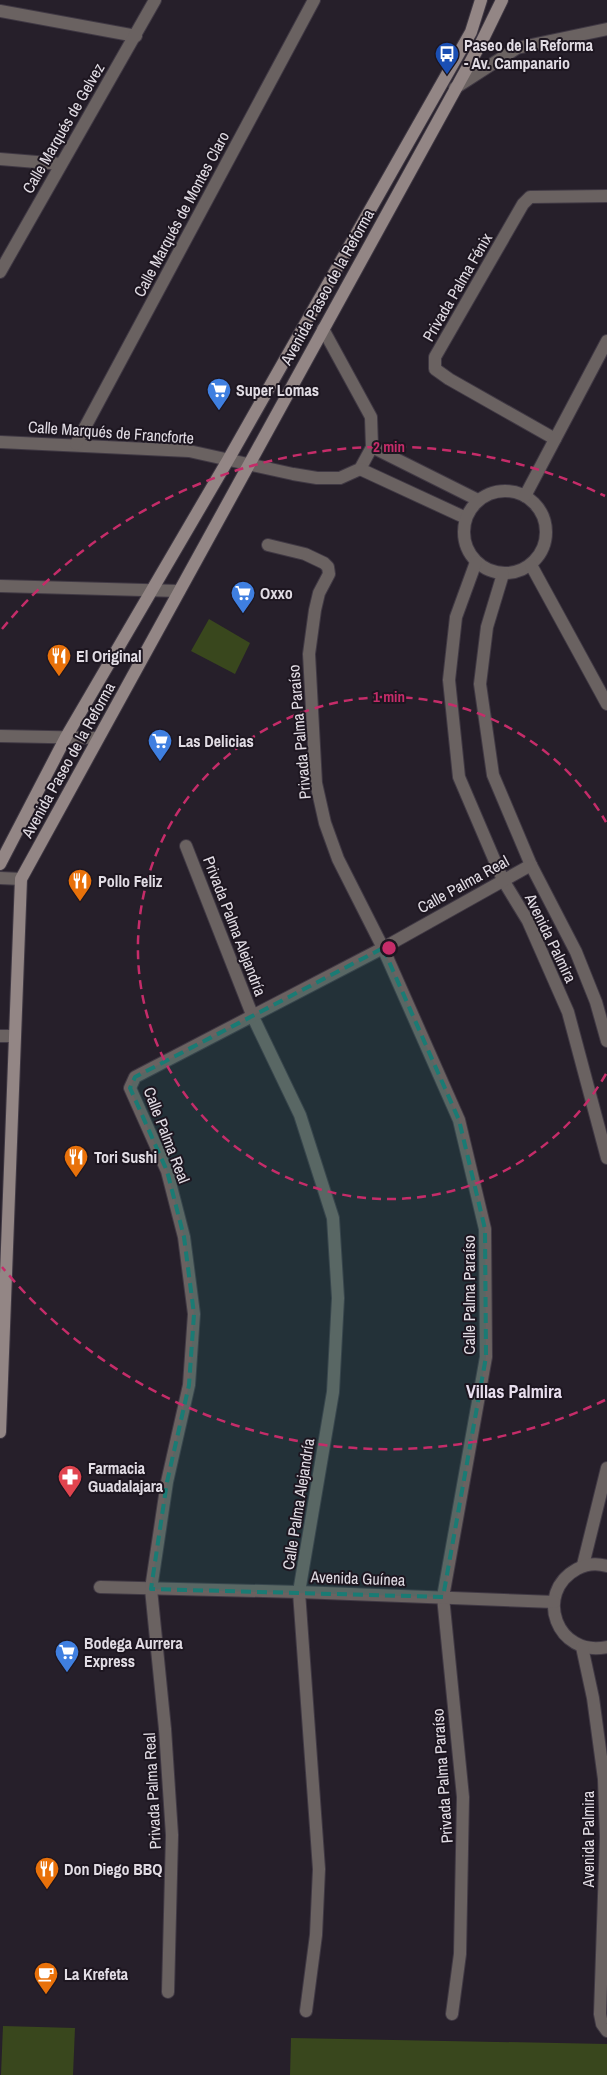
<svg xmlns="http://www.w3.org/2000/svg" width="607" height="2075" font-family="'Archivo Narrow',sans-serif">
<rect width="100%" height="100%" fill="#261f2a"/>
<g fill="#39471d">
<polygon points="209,619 250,643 235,674 191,651"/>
<polygon points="3,2026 75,2028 73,2075 1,2075"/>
<polygon points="291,2038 607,2044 607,2075 290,2075"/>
</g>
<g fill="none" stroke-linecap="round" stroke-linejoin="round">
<defs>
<g id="street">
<polyline points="0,11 136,36"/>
<polyline points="455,88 517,48 607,29"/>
<polyline points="0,159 61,164"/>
<polyline points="0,272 155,0"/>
<polyline points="555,439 449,379 435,369 435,357 523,204 530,197 607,196"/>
<polyline points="0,442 189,451 293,474 317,478 340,478 360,469 372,447 371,417 323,329"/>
<polyline points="76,444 314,0"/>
<polyline points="372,447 478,500"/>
<polyline points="360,469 466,518"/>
<circle cx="505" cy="532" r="41"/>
<polyline points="525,496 607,341"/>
<polyline points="268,545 305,554 324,563 328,567 329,574 319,593 315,610 309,654 316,783 325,823 338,859 383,948 459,1120 485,1229 486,1357 443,1597 463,1797 460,1954 452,2014"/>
<polyline points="476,562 456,617 449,680 459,777 503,880 528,921 568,1012 607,1158"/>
<polyline points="531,565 607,704"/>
<polyline points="503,574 487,627 480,684 493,775 531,865 576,952 596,1002 607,1041"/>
<polyline points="0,586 179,591"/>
<polyline points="0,736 98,738"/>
<polyline points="186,846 253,1017 300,1115 333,1218 338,1298 333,1392 299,1592 319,1869 316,1935 306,2011"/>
<polyline points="0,878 21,879"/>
<polyline points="0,1036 15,1036"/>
<polyline points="583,1565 607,1468"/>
<path d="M607,1566C597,1563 586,1564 577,1569C533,1593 557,1658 607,1647"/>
<polyline points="100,1587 299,1592 554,1602"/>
<polyline points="582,1647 593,1698 604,1779 606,1837 600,2014 602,2024 607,2031"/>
<polyline points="168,1992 172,1835 165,1729 151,1589 167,1482 189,1385 194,1314 184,1237 167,1171 130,1088 135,1077 383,948 531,865"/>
</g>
<g id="secondary">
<polyline points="0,864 66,737 228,460 471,32 481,0"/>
<polyline points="0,1432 21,879 482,41 502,0"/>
</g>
</defs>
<use href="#street" stroke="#403944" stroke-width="14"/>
<use href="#secondary" stroke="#403944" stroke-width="14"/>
<use href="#street" stroke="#6a6261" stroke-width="12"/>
<use href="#secondary" stroke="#938685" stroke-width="12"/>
</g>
<path fill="#1a7b74" fill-opacity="0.2" stroke="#1a7b74" stroke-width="4" stroke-dasharray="10 6" stroke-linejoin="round" d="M383,948L459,1120L485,1229L486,1357L443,1597L151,1589L167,1482L189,1385L194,1314L184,1237L167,1171L130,1088L135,1077Z"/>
<g fill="none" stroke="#c52c69" stroke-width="2.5" stroke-dasharray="9 6">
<path d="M606 1074A251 251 0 1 1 606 822"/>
<path d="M605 1400A501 501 0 0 1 2 1267M2 629A501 501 0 0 1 605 496"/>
</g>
<defs>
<symbol id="bus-pin" viewBox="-11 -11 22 30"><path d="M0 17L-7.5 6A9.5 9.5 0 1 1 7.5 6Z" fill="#1a4fb4" stroke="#1d1620"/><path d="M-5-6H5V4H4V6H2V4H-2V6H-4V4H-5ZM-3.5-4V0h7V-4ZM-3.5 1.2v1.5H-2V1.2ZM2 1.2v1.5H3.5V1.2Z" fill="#fff"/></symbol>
<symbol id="supermarket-pin" viewBox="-11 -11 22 30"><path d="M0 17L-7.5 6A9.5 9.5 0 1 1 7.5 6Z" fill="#3f7fe0" stroke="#1d1620"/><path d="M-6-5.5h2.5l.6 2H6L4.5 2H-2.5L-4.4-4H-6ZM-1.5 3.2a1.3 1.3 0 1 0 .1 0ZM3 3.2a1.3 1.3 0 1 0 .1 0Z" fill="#fff"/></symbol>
<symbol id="restaurant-pin" viewBox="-11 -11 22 30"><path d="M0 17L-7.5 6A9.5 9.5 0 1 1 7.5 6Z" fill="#e8710a" stroke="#1d1620"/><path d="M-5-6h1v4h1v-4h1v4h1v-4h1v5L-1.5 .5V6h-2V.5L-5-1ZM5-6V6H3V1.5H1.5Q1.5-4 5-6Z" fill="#fff"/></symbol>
<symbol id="pharmacy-pin" viewBox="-11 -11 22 30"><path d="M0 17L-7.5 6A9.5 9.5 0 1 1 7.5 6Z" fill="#e0444e" stroke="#1d1620"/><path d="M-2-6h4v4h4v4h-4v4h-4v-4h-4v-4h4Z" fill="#fff"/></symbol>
<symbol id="cafe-pin" viewBox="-11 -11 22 30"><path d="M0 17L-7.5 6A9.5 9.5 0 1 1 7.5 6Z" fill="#e8710a" stroke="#1d1620"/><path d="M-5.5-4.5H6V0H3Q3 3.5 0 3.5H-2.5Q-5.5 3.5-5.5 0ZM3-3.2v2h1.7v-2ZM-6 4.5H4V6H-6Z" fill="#fff"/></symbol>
</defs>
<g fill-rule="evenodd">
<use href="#bus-pin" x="433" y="40" width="28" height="38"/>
<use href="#supermarket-pin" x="205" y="376" width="28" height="38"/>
<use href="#supermarket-pin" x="229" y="579" width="28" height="38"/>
<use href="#restaurant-pin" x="45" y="642" width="28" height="38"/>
<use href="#supermarket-pin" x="146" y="727" width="28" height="38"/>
<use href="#restaurant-pin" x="66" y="867" width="28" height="38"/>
<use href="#restaurant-pin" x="62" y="1143" width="28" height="38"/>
<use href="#pharmacy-pin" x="56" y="1463" width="28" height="38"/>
<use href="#supermarket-pin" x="53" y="1638" width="28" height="38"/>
<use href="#restaurant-pin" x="33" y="1855" width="28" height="38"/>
<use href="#cafe-pin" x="32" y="1960" width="28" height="38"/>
</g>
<g text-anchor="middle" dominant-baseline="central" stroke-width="4" stroke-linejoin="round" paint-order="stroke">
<g font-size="16" font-weight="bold" fill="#e1dce4" stroke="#1d1620" text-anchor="start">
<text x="464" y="45">Paseo de la Reforma<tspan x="464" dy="18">- Av. Campanario</tspan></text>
<text x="236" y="390">Super Lomas</text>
<text x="260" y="593">Oxxo</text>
<text x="76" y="656">El Original</text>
<text x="178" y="741">Las Delicias</text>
<text x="98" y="881">Pollo Feliz</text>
<text x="94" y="1157">Tori Sushi</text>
<text x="88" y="1468">Farmacia<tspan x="88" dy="18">Guadalajara</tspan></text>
<text x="84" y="1643">Bodega Aurrera<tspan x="84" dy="18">Express</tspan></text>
<text x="64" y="1869">Don Diego BBQ</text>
<text x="64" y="1974">La Krefeta</text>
</g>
<g font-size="16" fill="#e1dce4" stroke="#1d1620">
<text transform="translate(63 128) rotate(-60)">Calle Marqués de Gelvez</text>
<text transform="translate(181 214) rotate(-62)">Calle Marqués de Montes Claro</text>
<text transform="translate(327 287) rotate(-61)">Avenida Paseo de la Reforma</text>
<text transform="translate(457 287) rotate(-60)">Privada Palma Fénix</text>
<text transform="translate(111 432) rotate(4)">Calle Marqués de Francforte</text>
<text transform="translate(299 732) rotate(-95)">Privada Palma Paraíso</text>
<text transform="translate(68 760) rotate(-61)">Avenida Paseo de la Reforma</text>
<text transform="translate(463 884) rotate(-29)">Calle Palma Real</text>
<text transform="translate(235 926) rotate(69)">Privada Palma Alejandría</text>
<text transform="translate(551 938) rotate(64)">Avenida Palmira</text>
<text transform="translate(167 1135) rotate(69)">Calle Palma Real</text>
<text transform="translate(469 1295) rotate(-90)">Calle Palma Paraíso</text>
<text transform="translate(298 1504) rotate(-81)">Calle Palma Alejandría</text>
<text transform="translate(358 1578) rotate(2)">Avenida Guínea</text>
<text transform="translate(442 1776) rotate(-94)">Privada Palma Paraíso</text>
<text transform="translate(152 1791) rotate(-93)">Privada Palma Real</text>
<text transform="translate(588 1839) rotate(-90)">Avenida Palmira</text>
</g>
<g font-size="18" font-weight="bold" fill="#e8deee" stroke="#1d1620">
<text x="514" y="1391">Villas Palmira</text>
</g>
</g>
<circle cx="389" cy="948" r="8" fill="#c52c69" stroke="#1d1620" stroke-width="2.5"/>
<g font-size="15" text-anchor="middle" font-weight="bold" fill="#c52c69" stroke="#1d1620" stroke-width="4" stroke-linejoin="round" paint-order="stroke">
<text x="389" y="452">2 min</text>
<text x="389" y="702">1 min</text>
</g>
</svg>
